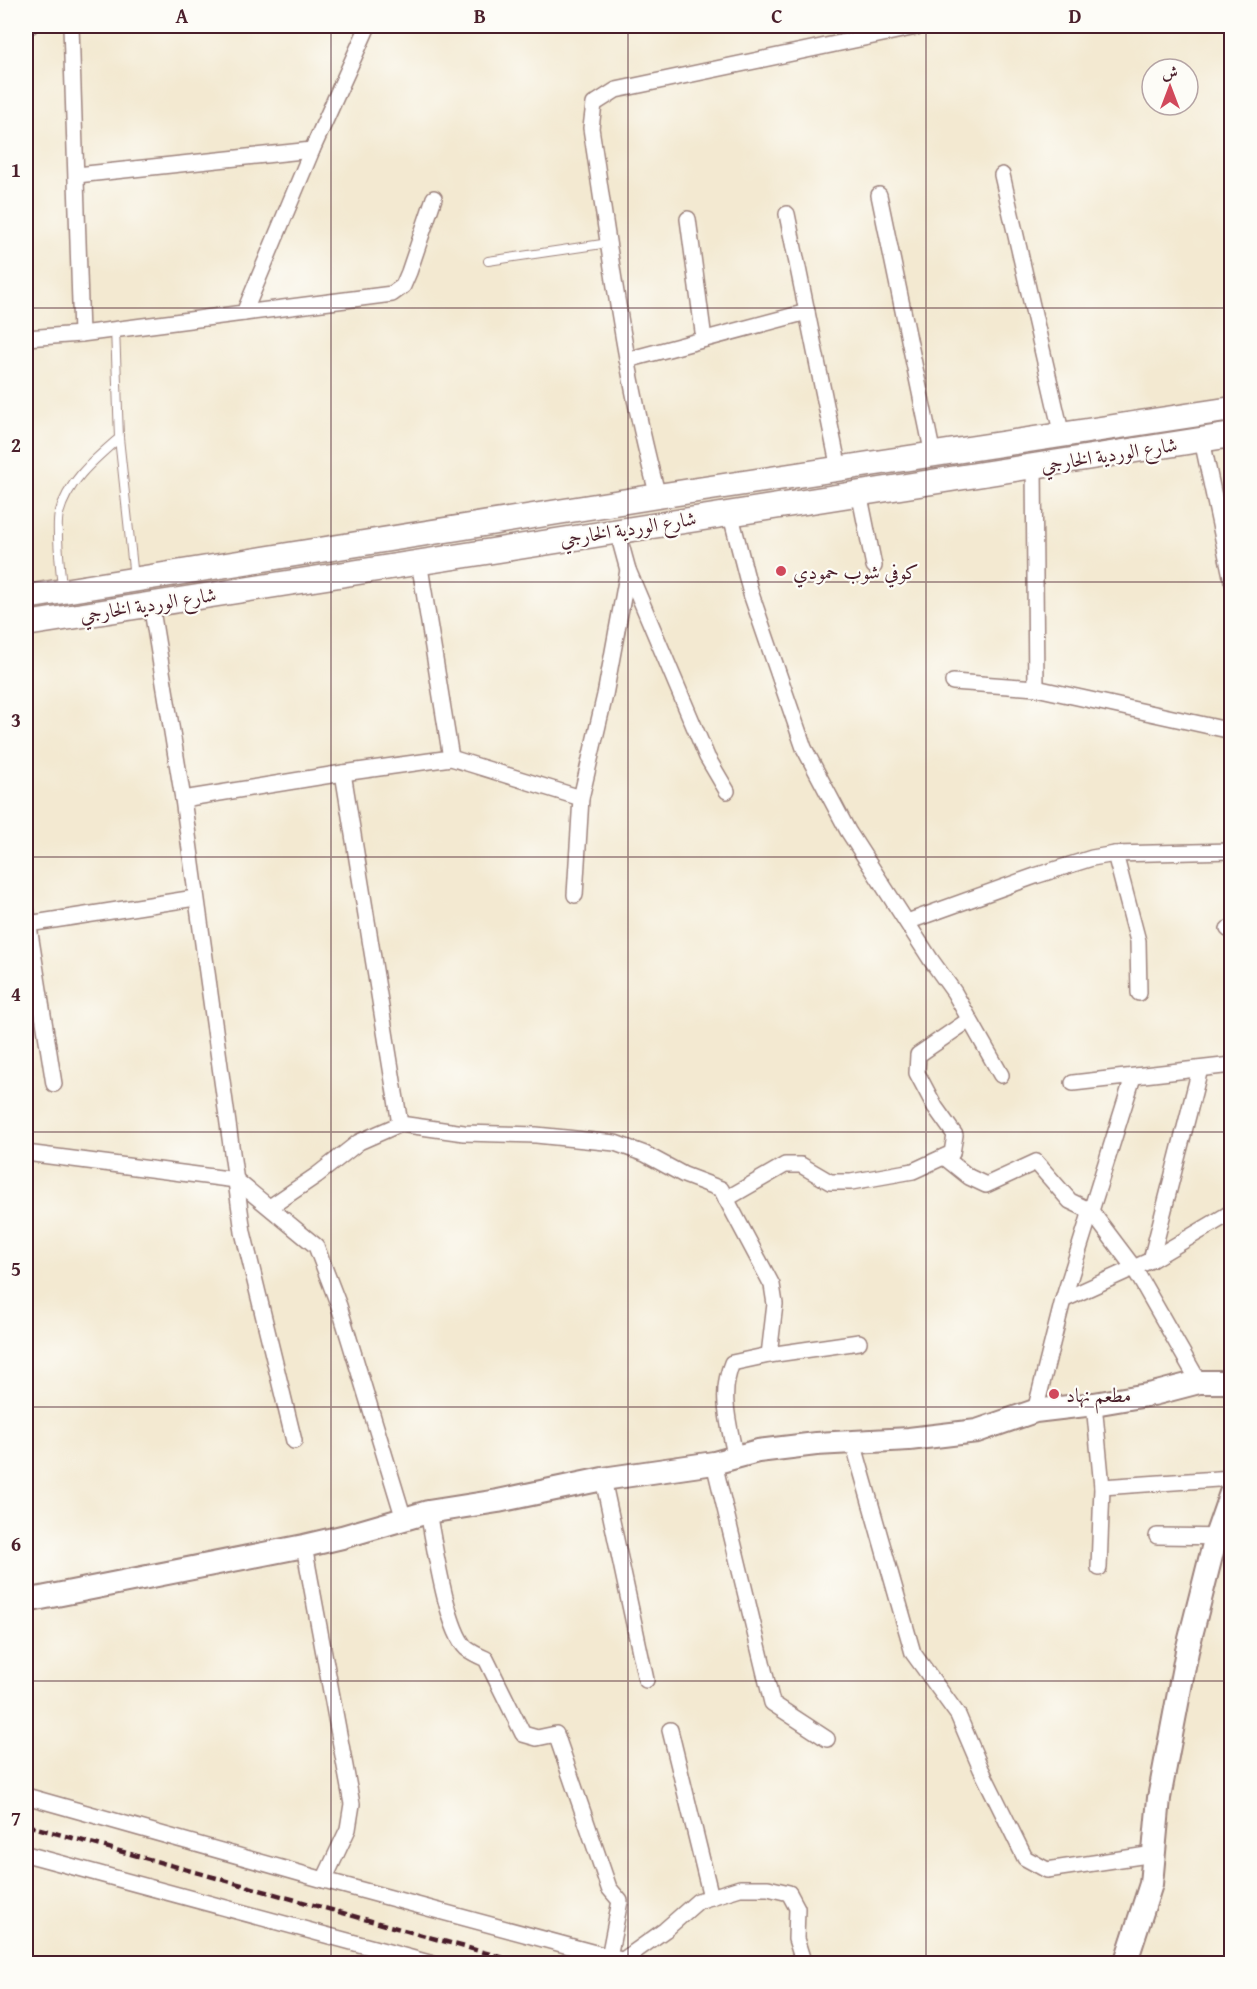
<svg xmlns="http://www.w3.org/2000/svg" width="1257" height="1989" font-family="'Gentium Book Plus',Amiri,serif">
<rect width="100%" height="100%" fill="#fdfcf7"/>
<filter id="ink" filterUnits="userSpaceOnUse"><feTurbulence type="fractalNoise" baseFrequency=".0167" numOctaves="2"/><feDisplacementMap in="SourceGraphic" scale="12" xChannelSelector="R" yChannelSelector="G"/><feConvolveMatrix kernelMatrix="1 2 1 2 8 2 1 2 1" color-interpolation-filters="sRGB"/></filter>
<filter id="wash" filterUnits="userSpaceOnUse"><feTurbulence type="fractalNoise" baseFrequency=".008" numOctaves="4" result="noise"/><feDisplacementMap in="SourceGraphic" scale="24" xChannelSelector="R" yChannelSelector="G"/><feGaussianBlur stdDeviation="1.35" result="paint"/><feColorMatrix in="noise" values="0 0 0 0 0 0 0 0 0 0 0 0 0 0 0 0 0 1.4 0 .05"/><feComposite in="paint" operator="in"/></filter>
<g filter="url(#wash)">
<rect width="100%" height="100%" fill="#f3e9d1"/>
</g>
<g filter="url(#ink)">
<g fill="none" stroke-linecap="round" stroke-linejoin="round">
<defs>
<g id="lane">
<polyline points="488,261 609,243"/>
<polyline points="115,328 119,438 134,578"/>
<path d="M62,589C61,572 55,529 59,514C67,482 95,459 119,438"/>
</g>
<g id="street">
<polyline points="26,26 30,26"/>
<polyline points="71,26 81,334"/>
<polyline points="77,175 312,150"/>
<polyline points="1002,175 1062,436"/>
<polyline points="879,195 933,455"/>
<polyline points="787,214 839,469"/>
<polyline points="688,219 704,339"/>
<polyline points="244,313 392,294 403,286 409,272 434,198"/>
<polyline points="26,338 81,334 244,313 312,150 368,26"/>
<polyline points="627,360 807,312"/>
<polyline points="1202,440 1232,581"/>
<polyline points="1034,465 1036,688"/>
<polyline points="859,492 874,566"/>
<path d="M658,496C625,376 610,251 591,128L594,104L616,90L921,26"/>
<polyline points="730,512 751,594 804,748 848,831 931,960 954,992 1001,1075"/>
<polyline points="617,530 628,570 707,757 727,791"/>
<polyline points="419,561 451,758"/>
<polyline points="151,604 183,799 243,1232 294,1441"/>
<polyline points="953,682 1036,688 1232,731"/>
<polyline points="343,773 400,1124"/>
<polyline points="183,799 343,773 451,758 581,798"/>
<polyline points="1115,854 1138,941 1139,993"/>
<polyline points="575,895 581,798 605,695 628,570"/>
<polyline points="26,908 54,1084"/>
<polyline points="907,922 1035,876 1092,858 1115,854 1232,851"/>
<polyline points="28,924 195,898"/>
<polyline points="1228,929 1232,928"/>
<polyline points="1073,1083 1232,1065"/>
<polyline points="26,1153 236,1180 316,1246 339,1306 404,1519"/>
<polyline points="944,1157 969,1177 986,1185 1036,1162 1070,1201 1091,1211 1134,1268 1199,1382"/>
<polyline points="726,1199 785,1165 801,1165 830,1182 851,1182 913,1171 952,1153 955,1135 935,1107 917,1073 918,1055 969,1020"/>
<polyline points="270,1207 317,1175 359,1142 400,1124 464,1133 536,1135 615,1143 645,1154 684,1175 721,1189 772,1285 775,1304 769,1355"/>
<polyline points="1151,1260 1200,1069"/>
<polyline points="1063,1300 1151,1260 1232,1212"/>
<polyline points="1094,1404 1102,1487 1099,1568"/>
<polyline points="1035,1411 1063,1300 1133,1077"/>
<polyline points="853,1442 913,1653 958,1715 981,1769 1025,1858 1047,1870 1154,1854"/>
<path d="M735,1455C729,1424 719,1394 732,1363L769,1355L859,1342"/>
<polyline points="714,1463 772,1703 827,1739"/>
<polyline points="603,1479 646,1680"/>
<polyline points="1102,1487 1232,1478"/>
<path d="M428,1512C434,1542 446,1628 466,1648C472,1653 479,1656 486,1659L523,1734L537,1738L556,1734L609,1888L620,1901L609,1957"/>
<polyline points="1157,1536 1232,1537"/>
<polyline points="304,1546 352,1804 348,1829 324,1880"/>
<polyline points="670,1730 711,1897"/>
<polyline points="26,1796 324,1880 636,1964"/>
<polyline points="26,1854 433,1964"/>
<polyline points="623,1960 665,1930 698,1901 740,1888 768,1888 789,1893 797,1908 796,1939 804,1964"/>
</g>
<g id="secondary">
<polyline points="26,1601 304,1546 342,1537 428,1512 498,1501 603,1479 714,1463 758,1451 816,1444 909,1439 977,1431 1035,1411 1094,1404 1153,1394 1199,1382 1232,1382"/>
<polyline points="1125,1964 1151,1884 1159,1798 1187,1651 1216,1536 1232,1490"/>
</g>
<g id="primary">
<polyline points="26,597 658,496 1232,409"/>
<polyline points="26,624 1232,435"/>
</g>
</defs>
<use href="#lane" stroke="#9e847e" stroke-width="10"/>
<use href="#street" stroke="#9e847e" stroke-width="18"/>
<use href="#secondary" stroke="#9e847e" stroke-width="26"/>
<use href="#primary" stroke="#9e847e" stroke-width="27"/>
<use href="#lane" stroke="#fff" stroke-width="8"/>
<use href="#street" stroke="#fff" stroke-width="15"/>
<use href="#secondary" stroke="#fff" stroke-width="22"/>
<use href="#primary" stroke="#fff" stroke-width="24"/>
<polyline stroke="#4a1f2b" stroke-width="4.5" stroke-dasharray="9 4.5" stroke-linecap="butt" points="26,1825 526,1964"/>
</g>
</g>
<path fill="none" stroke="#4a1f2b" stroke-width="1.5" stroke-opacity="0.55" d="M331,26V1964M628,26V1964M926,26V1964M26,308H1232M26,582H1232M26,857H1232M26,1132H1232M26,1407H1232M26,1681H1232"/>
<g fill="#d1495b" stroke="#fdfcf7" stroke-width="2">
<circle cx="781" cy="571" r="6"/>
<circle cx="1054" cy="1394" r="6"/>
</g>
<g text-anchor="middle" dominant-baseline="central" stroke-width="4.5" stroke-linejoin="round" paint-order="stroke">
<g font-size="20" fill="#4a1f2b" stroke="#fdfcf7">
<text transform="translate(1109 454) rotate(-9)">شارع الوردية الخارجي</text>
<text transform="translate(628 528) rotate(-9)">شارع الوردية الخارجي</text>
<text transform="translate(148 604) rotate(-9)">شارع الوردية الخارجي</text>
</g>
<g font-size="20" fill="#4a1f2b" stroke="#fdfcf7" text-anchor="start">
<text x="793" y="571">كوفي شوب حمودي</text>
<text x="1066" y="1394">مطعم نهاد</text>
</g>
</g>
<rect width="1257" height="1989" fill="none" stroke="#fdfcf7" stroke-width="66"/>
<g transform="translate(1170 87)"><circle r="28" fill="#fdfcf7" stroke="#b5a4a5" stroke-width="1.5"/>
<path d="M0-4.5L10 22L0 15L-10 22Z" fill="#d1495b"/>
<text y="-9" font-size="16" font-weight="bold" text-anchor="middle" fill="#4a1f2b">ش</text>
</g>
<rect x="33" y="33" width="1191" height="1923" fill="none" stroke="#4a1f2b" stroke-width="2"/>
<g font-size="20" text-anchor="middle" font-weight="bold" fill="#4a1f2b">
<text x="182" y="23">A</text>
<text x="480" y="23">B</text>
<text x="777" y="23">C</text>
<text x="1075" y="23">D</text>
<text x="16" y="177">1</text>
<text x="16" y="452">2</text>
<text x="16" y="727">3</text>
<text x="16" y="1001">4</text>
<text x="16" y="1276">5</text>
<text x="16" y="1551">6</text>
<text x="16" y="1825">7</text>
</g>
</svg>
